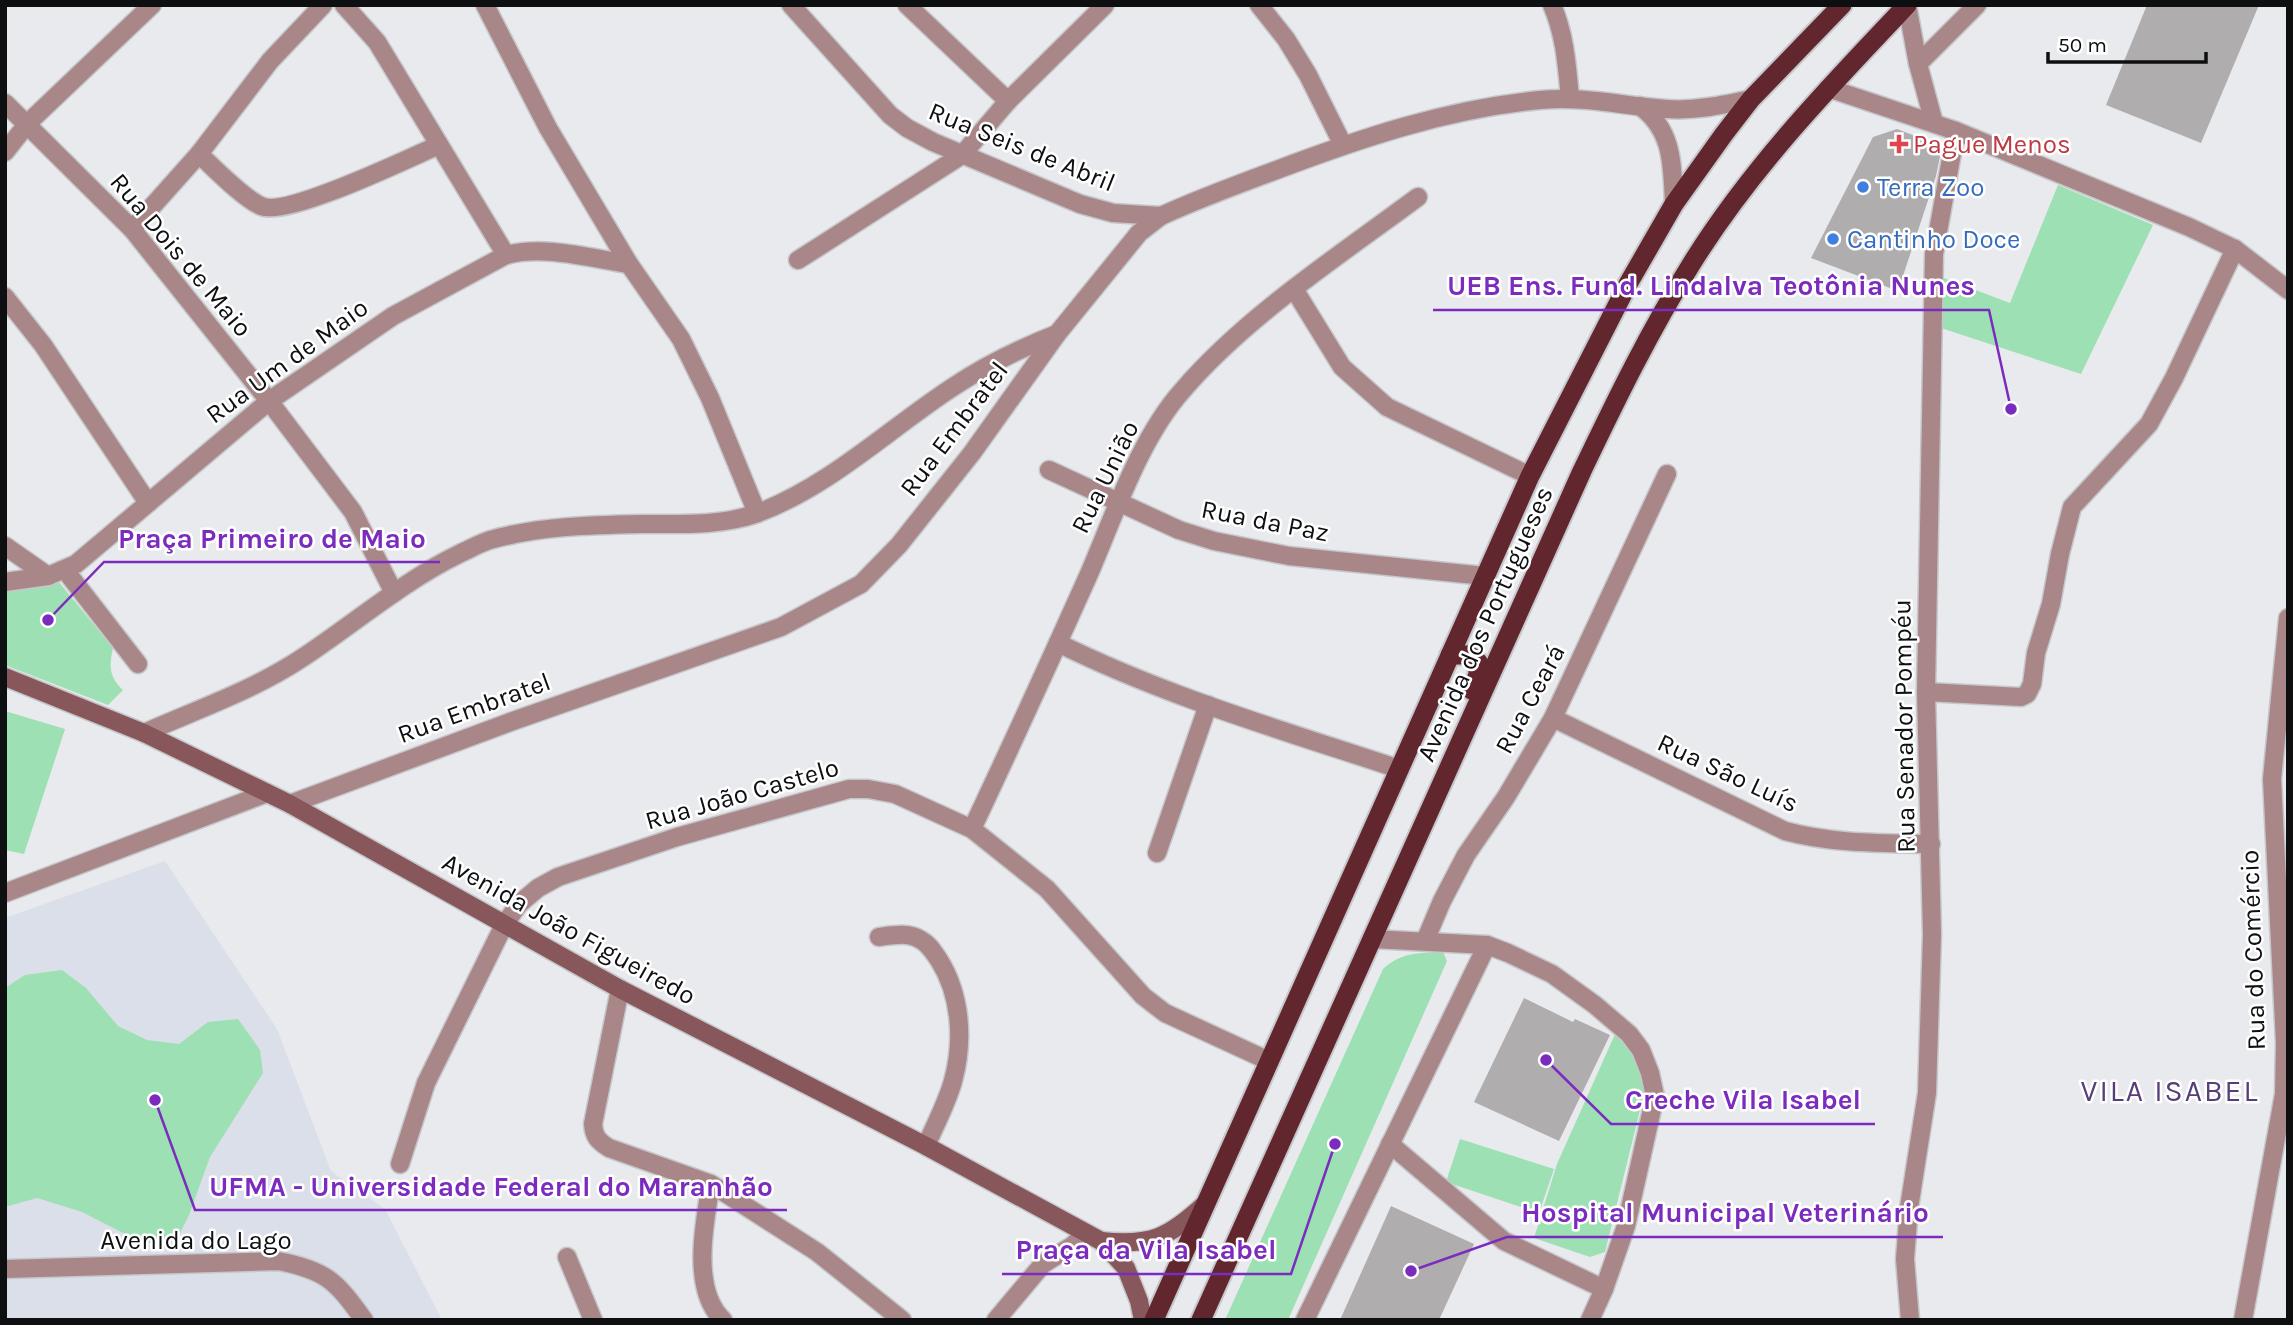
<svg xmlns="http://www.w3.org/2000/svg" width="2293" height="1325" font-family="Karla,sans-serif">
<rect width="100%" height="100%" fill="#e9eaed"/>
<polygon fill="#dbdfea" points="165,861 277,1029 331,1171 385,1209 442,1320 5,1320 5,918"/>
<g fill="#9ce0b4">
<polygon points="2058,185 2153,225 2081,374 1941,328 1941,277 2010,303"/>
<path d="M58,581L113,648C109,666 109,677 123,690L108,705L5,665V592Z"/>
<polygon points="5,711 65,729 24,854 5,850"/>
<path d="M1443,952L1447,961L1288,1320H1225L1383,969C1401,952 1420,953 1443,952Z"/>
<polygon points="62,970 86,988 118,1026 147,1040 179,1044 208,1022 238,1019 260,1050 263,1073 210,1157 189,1215 177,1239 150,1243 135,1239 82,1212 37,1198 5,1207 5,988 25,975"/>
<polygon points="1616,1032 1631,1044 1646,1086 1605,1252 1590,1257 1534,1238 1557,1164"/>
<polygon points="1460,1139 1554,1169 1539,1213 1446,1182"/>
</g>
<g fill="#b0adaf">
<polygon points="2147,5 2259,5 2201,143 2106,105"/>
<polygon points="1897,129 1942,146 1936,176 1898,291 1811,258 1873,137"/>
<polygon points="1524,998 1573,1022 1575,1019 1610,1035 1559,1141 1474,1102"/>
<polygon points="1391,1206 1474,1244 1439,1320 1340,1320"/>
</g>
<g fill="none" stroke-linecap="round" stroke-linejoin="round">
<defs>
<g id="minor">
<polyline points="344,5 377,42 506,255"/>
<polyline points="485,5 548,128 629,264 681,339 710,398 757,513"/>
<polyline points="791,5 890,115 907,128 933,142 1080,204 1113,213 1161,216"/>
<polyline points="907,5 1008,101"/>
<polyline points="1259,5 1286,39 1308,75 1343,145"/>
<path d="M1552,5C1565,35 1567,66 1570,98"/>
<polyline points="1918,64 1977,5"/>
<polyline points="5,103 132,229 269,401 353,512 394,593"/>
<polyline points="5,152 28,123 152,5"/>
<polyline points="199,154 270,61 323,5"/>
<path d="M132,229L199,154C214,168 243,198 261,206C286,218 409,158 439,145"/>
<polyline points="798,260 962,155 1008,101 1105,5"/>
<polyline points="1294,289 1342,367 1387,407 1530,476"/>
<polyline points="5,297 43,345 148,503"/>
<polyline points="1049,470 1179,530 1214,541 1289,556 1485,576"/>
<polyline points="5,546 48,576"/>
<polyline points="65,570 138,664"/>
<path d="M5,582L48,576L76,564L269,401L393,316L506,255C545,245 589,258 629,264"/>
<path d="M1058,643C1167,697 1285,731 1399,769"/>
<polyline points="1926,692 2021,697 2027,694 2032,684 2036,653 2051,604 2060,554 2072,507 2149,424 2174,378 2235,249"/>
<path d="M1553,718L1785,831C1833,844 1882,843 1931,844"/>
<path d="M144,733C196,710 254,690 302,658C355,623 403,581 461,553C470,549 480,543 490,540C540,526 591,525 642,524C680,524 722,526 758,513C830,486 890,428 953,387C986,365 1021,348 1057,334"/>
<path d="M972,829C1012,744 1051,659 1089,574C1114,516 1140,438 1182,391C1245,317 1340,255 1418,197"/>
<polyline points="1157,853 1208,705"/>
<polyline points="5,893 267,793"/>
<path d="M879,937C893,935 909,932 921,940C929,944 934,953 939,960C961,995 964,1041 953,1081C947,1103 935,1125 926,1146"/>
<polyline points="1372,939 1487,945 1508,953 1552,974 1595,1005 1629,1034 1641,1050 1650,1073 1655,1096 1626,1226 1604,1289 1590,1320"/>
<polyline points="1425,941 1442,901 1466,855 1506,797 1553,718 1667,474"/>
<path d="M620,989L593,1124C594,1137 598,1141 609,1148L711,1184L817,1252L902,1320"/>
<polyline points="1390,1144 1504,1241 1604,1289"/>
<polyline points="400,1164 426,1083 504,925 519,904 538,888 558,877 677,837 849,789 868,789 895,794 972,829 1047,889 1143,996 1165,1013 1269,1061"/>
<path d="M711,1184C704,1224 691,1290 723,1320"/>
<polyline points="567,1257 593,1320"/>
<path d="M5,1269L278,1261C326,1270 336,1281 364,1320"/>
<polyline points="996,1320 1043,1264 1072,1246 1086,1233"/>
<polyline points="1305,1320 1487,945"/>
<polyline points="1910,1320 1905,1259 1909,1208 1927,1093 1932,934 1926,692 1934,254 1956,131"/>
<polyline points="2243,1320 2284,1094 2285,1043 2272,779 2288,618"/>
</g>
<g id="tertiary">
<polyline points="1907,5 1918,64 1934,123"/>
<polyline points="1828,88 1956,131 2189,227 2235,249 2288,290"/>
<path d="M1640,106C1674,131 1672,166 1674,204"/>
<path d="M290,804L513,721L781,627L861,584L899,545L972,453L1057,334L1139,233L1161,216C1198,199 1236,185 1274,171C1361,138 1447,109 1540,100C1586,96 1622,106 1667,109C1695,111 1723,105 1751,99"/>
</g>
<g id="secondary">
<polyline points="5,677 144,733 290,804 620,989 926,1146 1101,1241 1126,1268 1139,1301 1143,1320"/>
<path d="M1101,1241C1151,1246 1168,1238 1204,1205"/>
</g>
<g id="trunk">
<polyline points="1450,655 1469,655 1478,662 1478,675 1471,690"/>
<polyline points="1154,1320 1530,476 1628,284 1674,204 1724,134 1751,99 1842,5"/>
<path d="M1201,1320L1582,471C1616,400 1650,330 1692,263C1751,168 1830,86 1907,5"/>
</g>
</defs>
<use href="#minor" stroke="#c6c7ca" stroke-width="21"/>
<use href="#tertiary" stroke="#c6c7ca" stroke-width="21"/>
<use href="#secondary" stroke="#c6c7ca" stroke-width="21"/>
<use href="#trunk" stroke="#c6c7ca" stroke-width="23"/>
<use href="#minor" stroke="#a98789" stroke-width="18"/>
<use href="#tertiary" stroke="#a98789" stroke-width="18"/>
<use href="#secondary" stroke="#87575b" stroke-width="18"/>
<use href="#trunk" stroke="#62262f" stroke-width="19"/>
</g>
<path fill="#e0444e" stroke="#fff" stroke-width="2.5" d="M1895.5 133.5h7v7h7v7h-7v7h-7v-7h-7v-7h7z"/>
<g fill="#3f7fe0" stroke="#fff" stroke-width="2.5">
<circle cx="1863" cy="187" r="7"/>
<circle cx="1833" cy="239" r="7"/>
</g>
<g text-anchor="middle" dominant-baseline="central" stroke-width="5" stroke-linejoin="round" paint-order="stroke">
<g font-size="26" fill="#be3a42" stroke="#fff" text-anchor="start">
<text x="1913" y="144">Pague Menos</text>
</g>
<g font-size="26" fill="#0e0f10" stroke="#fff">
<text transform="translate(1022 147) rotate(22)">Rua Seis de Abril</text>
<text transform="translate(181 255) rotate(50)">Rua Dois de Maio</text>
<text transform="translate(287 361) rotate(-36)">Rua Um de Maio</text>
<text transform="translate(954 429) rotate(-53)">Rua Embratel</text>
<text transform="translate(1105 477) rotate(-64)">Rua União</text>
<text transform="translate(1265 521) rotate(11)">Rua da Paz</text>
<text transform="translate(1485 624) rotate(-66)">Avenida dos Portugueses</text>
<text transform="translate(1530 699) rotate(-62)">Rua Ceará</text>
<text transform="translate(474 708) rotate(-20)">Rua Embratel</text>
<text transform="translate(1904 726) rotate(-91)">Rua Senador Pompéu</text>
<text transform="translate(1728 773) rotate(25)">Rua São Luís</text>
<text transform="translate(742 794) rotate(-16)">Rua João Castelo</text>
<text transform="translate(569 929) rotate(29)">Avenida João Figueiredo</text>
<text transform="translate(2253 950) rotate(-92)">Rua do Comércio</text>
<text x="196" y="1240">Avenida do Lago</text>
</g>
<g font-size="26" fill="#366cbe" stroke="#fff" text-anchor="start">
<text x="1877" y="187">Terra Zoo</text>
<text x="1847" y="239">Cantinho Doce</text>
</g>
<g font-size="30" letter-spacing="2" fill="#563e7a" stroke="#fff">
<text x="2170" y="1091">VILA ISABEL</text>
</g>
</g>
<path fill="none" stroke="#7b2cbf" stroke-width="2.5" d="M2011 409L1989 310H1433M48 620L104 562H440M1546 1060L1611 1124H1875M155 1100L195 1210H787M1411 1271L1507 1237H1943M1335 1144L1291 1274H1002"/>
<g fill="#7b2cbf" stroke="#fff" stroke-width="2.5">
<circle cx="2011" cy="409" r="7"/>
<circle cx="48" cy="620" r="7"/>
<circle cx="1546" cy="1060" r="7"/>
<circle cx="155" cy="1100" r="7"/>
<circle cx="1411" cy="1271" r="7"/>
<circle cx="1335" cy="1144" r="7"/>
</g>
<g font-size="28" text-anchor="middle" font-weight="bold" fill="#7b2cbf" stroke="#fff" stroke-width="5" stroke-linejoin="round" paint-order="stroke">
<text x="1711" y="295">UEB Ens. Fund. Lindalva Teotônia Nunes</text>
<text x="272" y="548">Praça Primeiro de Maio</text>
<text x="1743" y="1109">Creche Vila Isabel</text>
<text x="491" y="1196">UFMA - Universidade Federal do Maranhão</text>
<text x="1725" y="1222">Hospital Municipal Veterinário</text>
<text x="1146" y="1259">Praça da Vila Isabel</text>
</g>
<rect width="2293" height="1325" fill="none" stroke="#0e0f10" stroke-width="14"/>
<path d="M2048 52v10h158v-10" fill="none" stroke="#0e0f10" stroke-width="3.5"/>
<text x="2058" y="52" font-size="21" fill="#0e0f10" stroke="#ffffff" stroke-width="5" paint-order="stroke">50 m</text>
</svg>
